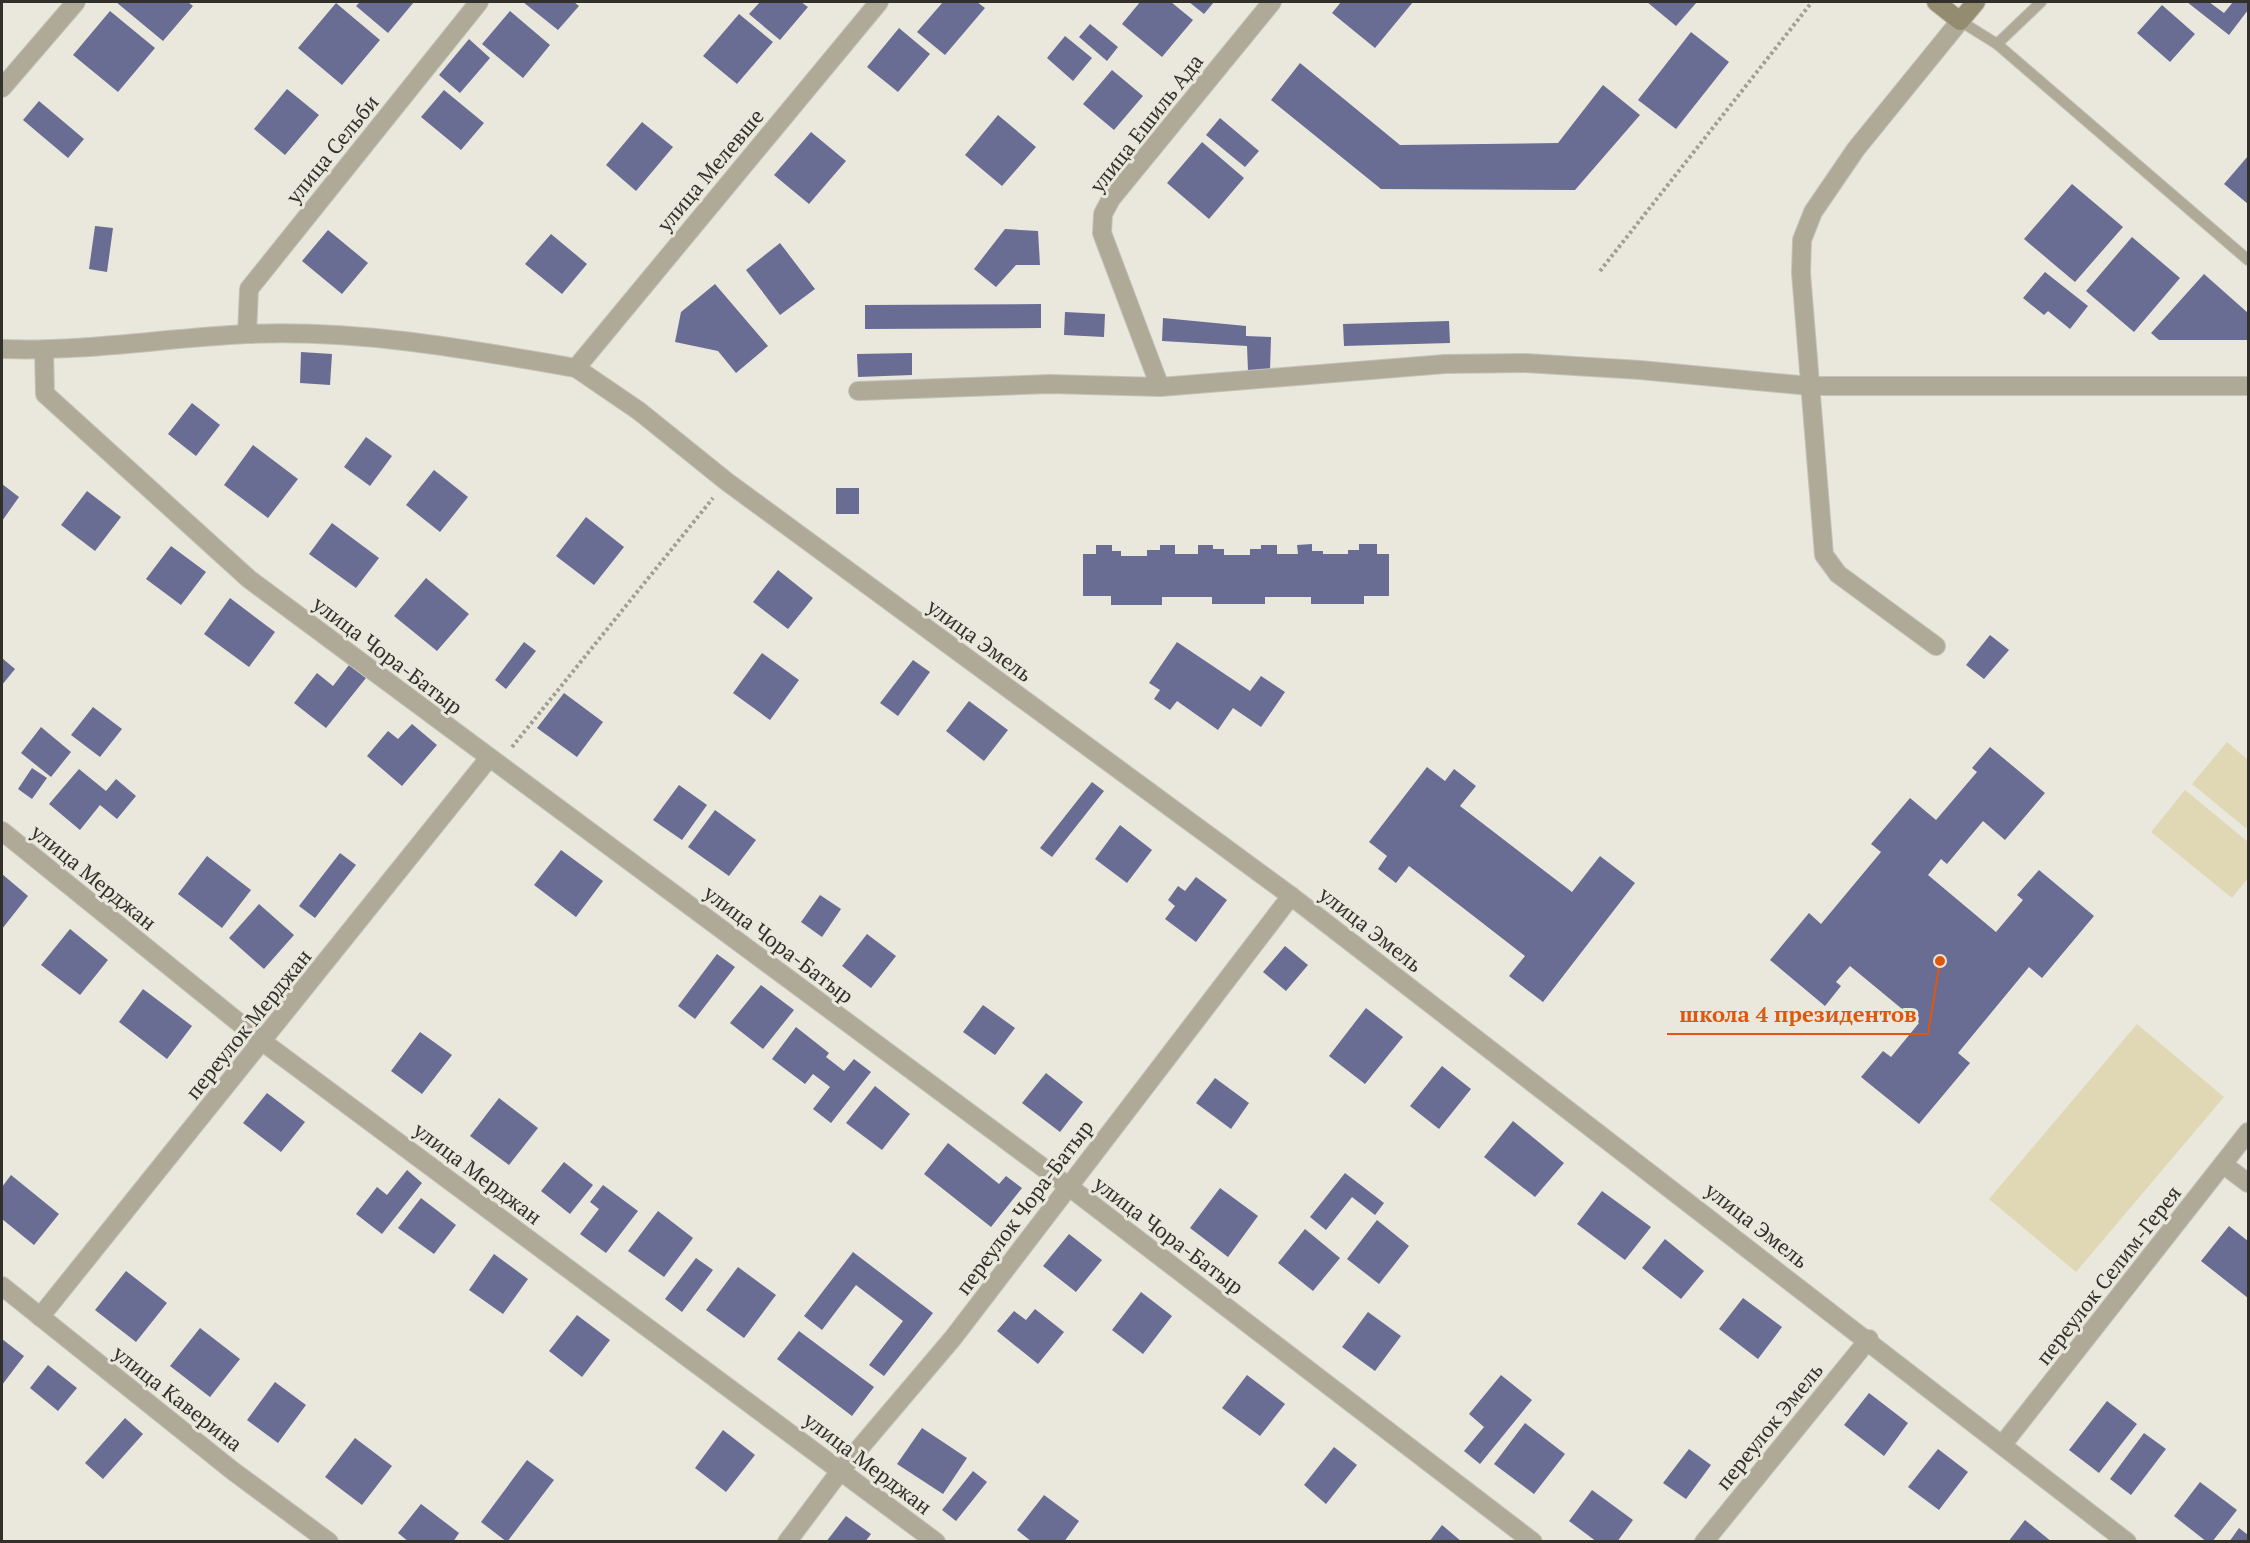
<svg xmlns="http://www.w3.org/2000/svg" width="2250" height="1543" font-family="'PT Serif',serif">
<rect width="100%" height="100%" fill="#eae8dc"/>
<g fill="#e0d8b5">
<polygon points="2227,742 2248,760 2248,830 2192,784"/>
<polygon points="2185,790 2248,842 2248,878 2232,898 2151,832"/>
<polygon points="2137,1024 2224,1097 2076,1272 1989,1199"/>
</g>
<g fill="#696d94">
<polygon points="116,2 188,2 193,6 163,41"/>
<polygon points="360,2 414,2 388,33 356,6"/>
<polygon points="523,2 574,2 579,6 558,30"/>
<polygon points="760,2 801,2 808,7 780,40 749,14"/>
<polygon points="943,2 977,2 985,8 945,55 917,32"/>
<polygon points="1140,2 1171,2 1193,20 1162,57 1122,24"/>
<polygon points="1189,2 1214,2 1204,14"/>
<polygon points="1341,2 1413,2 1375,48 1332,13"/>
<polygon points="1647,2 1697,2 1676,26"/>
<polygon points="2187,2 2209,2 2224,13 2233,2 2248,2 2248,10 2229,35"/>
<polygon points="336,3 380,40 342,85 298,48"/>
<polygon points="2162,5 2195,34 2170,62 2137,33"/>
<polygon points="110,11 155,48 118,92 73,55"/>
<polygon points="510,11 550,45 523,78 482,44"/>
<polygon points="739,14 773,42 737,84 703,56"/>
<polygon points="1090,24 1118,47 1107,61 1079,37"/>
<polygon points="899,28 930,54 898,92 867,67"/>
<polygon points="1691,32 1729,62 1676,129 1638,100"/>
<polygon points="1065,36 1092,58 1073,81 1047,58"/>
<polygon points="469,39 490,58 460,93 439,75"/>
<polygon points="1300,63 1400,145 1558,143 1603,85 1640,115 1575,190 1381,189 1271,100"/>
<polygon points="1112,70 1143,96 1114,130 1083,104"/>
<polygon points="287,89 319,115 285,155 254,129"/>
<polygon points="444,90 484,123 461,150 421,117"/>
<polygon points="39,101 84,139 68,158 23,120"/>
<polygon points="998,115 1036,147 1002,186 965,155"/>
<polygon points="1220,118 1259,151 1245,167 1206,135"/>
<polygon points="642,122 673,147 636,191 606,165"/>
<polygon points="811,132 846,161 809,204 774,175"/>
<polygon points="1202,142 1244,178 1209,219 1167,183"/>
<polygon points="2248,156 2248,204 2224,184"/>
<polygon points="2072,184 2123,227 2075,282 2024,239"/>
<polygon points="95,226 113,228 107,272 89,269"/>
<polygon points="1005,229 1038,231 1040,265 1016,265 996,287 974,269"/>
<polygon points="328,230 368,263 342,294 302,261"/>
<polygon points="551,234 587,264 562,294 525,264"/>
<polygon points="2132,237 2180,278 2134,332 2086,291"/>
<polygon points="780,243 815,289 780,315 746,270"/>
<polygon points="2045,272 2088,306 2070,329 2048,311 2044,315 2023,298"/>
<polygon points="2204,274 2248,313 2248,340 2159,340 2151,333"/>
<polygon points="715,284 768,346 736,373 718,351 675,342 681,312"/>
<polygon points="1041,304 1041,328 865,329 865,305"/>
<polygon points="1065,312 1105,314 1104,337 1064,335"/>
<polygon points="1163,318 1246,326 1246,336 1271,337 1270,371 1248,371 1247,346 1162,341"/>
<polygon points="1449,321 1450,343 1344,346 1343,324"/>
<polygon points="301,352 332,354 330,385 300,383"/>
<polygon points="912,353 912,375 858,377 857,354"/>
<polygon points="192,403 220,425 196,456 168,434"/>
<polygon points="366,437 392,456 370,486 344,467"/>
<polygon points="253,445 298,479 268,518 224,485"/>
<polygon points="434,470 468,497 440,532 406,505"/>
<polygon points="2,484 19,497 2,521"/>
<rect x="836" y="488" width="23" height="26"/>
<polygon points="87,491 121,517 95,551 61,525"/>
<polygon points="586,517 624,547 594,585 556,556"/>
<polygon points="332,523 379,558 356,588 309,554"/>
<polygon points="1312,544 1312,551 1323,551 1323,554 1348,554 1348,550 1359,550 1359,544 1377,544 1377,554 1389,554 1389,596 1364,596 1364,604 1311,604 1311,597 1265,597 1265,604 1212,604 1212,597 1162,597 1162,605 1111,605 1111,596 1083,596 1083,554 1096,554 1096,545 1112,545 1112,551 1121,551 1121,556 1147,556 1147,550 1160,550 1160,545 1175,545 1175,554 1198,554 1198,545 1213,545 1213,549 1224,549 1224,555 1250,555 1250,549 1261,549 1261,545 1277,545 1277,554 1298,554 1297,545"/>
<polygon points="171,546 206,572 181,605 146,579"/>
<polygon points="778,570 813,598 788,629 753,602"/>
<polygon points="426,578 469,614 437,651 394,616"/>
<polygon points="230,598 275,632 249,667 204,634"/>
<polygon points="1990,635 2009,650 1984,679 1966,665"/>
<polygon points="524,642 536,651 506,689 495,680"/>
<polygon points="1177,642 1250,691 1261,676 1285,692 1261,727 1233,708 1218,730 1177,701 1170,710 1154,699 1160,690 1149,683"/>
<polygon points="762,653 799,680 770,720 733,693"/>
<polygon points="2,658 15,669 2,685"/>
<polygon points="913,660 930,672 898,716 880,703"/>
<polygon points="349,665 366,678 326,728 294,703 317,673 333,686"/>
<polygon points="564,693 603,722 577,757 537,728"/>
<polygon points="969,701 1008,730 984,761 946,731"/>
<polygon points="93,707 122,729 100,757 71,735"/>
<polygon points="412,724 437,745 402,786 367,756 388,731 398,739"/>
<polygon points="41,727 71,752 51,777 21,753"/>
<polygon points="1990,747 2045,793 2005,840 1983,821 1947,864 1941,859 1928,875 1996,932 2023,900 2017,895 2039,870 2094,916 2042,978 2029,967 1958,1053 1970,1063 1919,1124 1861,1077 1883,1051 1891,1057 1919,1023 1850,966 1836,982 1841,986 1825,1006 1770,960 1809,913 1821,924 1881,852 1871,844 1910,798 1936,820 1977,772 1972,768"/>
<polygon points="1427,767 1445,781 1454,769 1476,786 1460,806 1572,892 1600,856 1635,883 1543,1002 1509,976 1525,956 1409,866 1396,883 1378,869 1387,856 1369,842"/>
<polygon points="32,768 47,778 32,799 18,789"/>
<polygon points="79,769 106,791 116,779 136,796 117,819 100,805 80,830 49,804"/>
<polygon points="1092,782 1104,791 1052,857 1040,848"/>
<polygon points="679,785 707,805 682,840 653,820"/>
<polygon points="715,810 756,840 729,876 688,847"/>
<polygon points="1120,825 1152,850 1127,883 1095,859"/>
<polygon points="561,850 603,881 576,917 534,885"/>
<polygon points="340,853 356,865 315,918 299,906"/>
<polygon points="207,856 251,890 222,928 178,894"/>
<polygon points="2,874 28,896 2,929"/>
<polygon points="1196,877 1227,900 1196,942 1165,919 1175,906 1168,900 1178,886 1185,891"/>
<polygon points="820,895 841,909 822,937 801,922"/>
<polygon points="259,904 294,935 264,969 229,938"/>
<polygon points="70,929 108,960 80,995 41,965"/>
<polygon points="867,934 896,956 871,988 842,966"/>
<polygon points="1285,946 1308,965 1286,991 1263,972"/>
<polygon points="717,954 735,967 695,1019 678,1006"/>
<polygon points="761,985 794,1010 763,1049 730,1023"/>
<polygon points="143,989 192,1026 167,1059 119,1022"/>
<polygon points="983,1005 1015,1028 995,1055 963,1032"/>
<polygon points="1366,1008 1403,1037 1365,1084 1329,1056"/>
<polygon points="796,1027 829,1053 826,1057 844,1071 854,1059 871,1072 831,1123 813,1109 830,1087 813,1074 805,1084 772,1059"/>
<polygon points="420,1032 452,1055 422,1094 391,1071"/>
<polygon points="1442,1066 1471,1089 1439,1129 1410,1106"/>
<polygon points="1046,1073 1083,1102 1060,1132 1022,1103"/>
<polygon points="1215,1078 1249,1103 1231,1129 1196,1103"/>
<polygon points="875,1086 910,1114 882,1150 846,1123"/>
<polygon points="267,1093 305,1122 281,1152 243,1123"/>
<polygon points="499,1098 538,1128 509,1165 470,1136"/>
<polygon points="1513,1121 1564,1163 1535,1197 1484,1157"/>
<polygon points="948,1143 999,1184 1006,1176 1022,1188 991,1227 924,1174"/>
<polygon points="564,1162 593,1185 570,1214 541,1191"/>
<polygon points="407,1170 422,1183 382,1234 356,1214 377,1187 387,1195"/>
<polygon points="1345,1173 1384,1203 1375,1215 1352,1197 1326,1230 1310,1217"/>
<polygon points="11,1175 59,1214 34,1245 2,1219 2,1187"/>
<polygon points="603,1185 638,1211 606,1253 580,1234 599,1209 590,1202"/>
<polygon points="1220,1188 1258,1216 1228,1257 1190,1228"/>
<polygon points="1602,1191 1651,1227 1625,1260 1577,1224"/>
<polygon points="421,1198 456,1225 434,1254 398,1228"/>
<polygon points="658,1211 693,1238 664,1277 628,1251"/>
<polygon points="1377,1220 1409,1246 1379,1284 1347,1259"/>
<polygon points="2229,1226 2248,1241 2248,1298 2201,1261"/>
<polygon points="1305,1229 1340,1258 1313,1291 1278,1263"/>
<polygon points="1069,1234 1102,1260 1076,1292 1043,1266"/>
<polygon points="1665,1239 1704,1271 1681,1299 1642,1268"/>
<polygon points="853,1252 933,1313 884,1376 869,1365 903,1321 856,1285 822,1330 804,1316"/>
<polygon points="494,1254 528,1279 503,1314 469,1290"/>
<polygon points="696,1258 713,1270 682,1312 665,1299"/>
<polygon points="738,1267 776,1295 744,1338 706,1310"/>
<polygon points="126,1271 167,1303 136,1342 95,1310"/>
<polygon points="1141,1292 1172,1316 1143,1354 1112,1330"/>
<polygon points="1743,1298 1782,1327 1758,1359 1719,1329"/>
<polygon points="1035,1309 1064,1332 1038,1364 997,1331 1014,1311 1026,1320"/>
<polygon points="1368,1312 1401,1336 1375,1371 1342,1347"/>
<polygon points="577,1315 610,1340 582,1377 549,1351"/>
<polygon points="200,1328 240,1359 210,1397 170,1366"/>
<polygon points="799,1331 874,1387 852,1416 777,1359"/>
<polygon points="2,1339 24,1356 2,1385"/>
<polygon points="48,1365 77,1388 58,1411 30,1388"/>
<polygon points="1247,1375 1285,1404 1260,1436 1222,1408"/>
<polygon points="1501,1375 1532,1400 1480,1464 1464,1451 1484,1427 1469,1414"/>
<polygon points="275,1382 306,1405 278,1443 247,1420"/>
<polygon points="1869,1393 1908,1423 1884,1456 1844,1425"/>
<polygon points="2107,1401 2137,1424 2099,1473 2069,1450"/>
<polygon points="125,1418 143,1434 103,1479 85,1463"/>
<polygon points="1525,1423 1565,1454 1534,1494 1494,1464"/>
<polygon points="922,1428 967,1458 943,1494 897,1464"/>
<polygon points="723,1430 755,1455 726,1492 695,1468"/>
<polygon points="2144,1433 2166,1449 2131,1495 2110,1479"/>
<polygon points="355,1438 392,1466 362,1505 325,1477"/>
<polygon points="1334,1447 1357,1465 1326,1504 1304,1485"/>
<polygon points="1689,1449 1711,1465 1686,1499 1663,1483"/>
<polygon points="1938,1449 1968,1472 1939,1510 1908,1487"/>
<polygon points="527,1460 554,1480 507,1542 481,1522"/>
<polygon points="973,1471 987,1482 956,1521 942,1510"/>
<polygon points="2200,1482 2237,1510 2212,1542 2207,1542 2174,1516"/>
<polygon points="1592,1490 1633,1520 1617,1542 1597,1542 1569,1521"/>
<polygon points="1044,1495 1079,1521 1064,1542 1032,1542 1017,1530"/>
<polygon points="421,1504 459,1533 453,1542 409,1542 398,1533"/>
<polygon points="846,1516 871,1534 865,1542 826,1542"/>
<polygon points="2025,1520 2052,1542 2008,1542"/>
<polygon points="1442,1525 1462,1542 1429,1542"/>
<polygon points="2239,1528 2248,1535 2248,1542 2229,1542"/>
</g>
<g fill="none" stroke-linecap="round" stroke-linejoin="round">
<defs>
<g id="service">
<polyline points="1960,21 1997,44 2248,260"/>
<polyline points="1997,44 2041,2"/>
</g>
<g id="minor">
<polyline points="2,88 76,2"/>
<polyline points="247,334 249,289 479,2"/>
<polyline points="44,351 45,394 249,579 1068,1186 1533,1542"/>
<polyline points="576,368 639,411 726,481 1291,896 2127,1542"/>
<polyline points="1160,387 1102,233 1103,214 1111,199 1272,2"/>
<polyline points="858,391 1050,384 1160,387 1445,364 1525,363 1640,370 1810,386 2248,386"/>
<polyline points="1936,646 1838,574 1824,555 1801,273 1802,240 1813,212 1856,149 1960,21"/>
<polyline points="2,831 263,1042 936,1542"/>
<polyline points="2224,1165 2248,1183"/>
<polyline points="2,1286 233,1471 329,1542"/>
<polyline points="40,1317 489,758"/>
<polyline points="2003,1444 2248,1132"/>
<polyline points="787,1542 841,1470 953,1338 1291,896"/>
<polyline points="1704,1542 1869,1339"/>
</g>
<path id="tertiary" d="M2,349C84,352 165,338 247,334C358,329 467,349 576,368L879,2"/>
<polyline id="secondary" points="1936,2 1960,21 1976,2"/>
</defs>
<use href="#service" stroke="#c5c3b9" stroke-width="12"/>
<use href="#minor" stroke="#c5c3b9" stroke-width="20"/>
<use href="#tertiary" stroke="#c5c3b9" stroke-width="20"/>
<use href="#secondary" stroke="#c5c3b9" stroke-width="20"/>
<g stroke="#a09e95" stroke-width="4" stroke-dasharray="3 3" stroke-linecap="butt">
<polyline points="1600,271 1812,2"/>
<polyline points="512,747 713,498"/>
</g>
<use href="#service" stroke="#afaa97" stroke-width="10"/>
<use href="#minor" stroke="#afaa97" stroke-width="18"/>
<use href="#tertiary" stroke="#afaa97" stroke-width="18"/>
<use href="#secondary" stroke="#948c70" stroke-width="18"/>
</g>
<g text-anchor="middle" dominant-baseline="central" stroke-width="6" stroke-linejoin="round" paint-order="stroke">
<g font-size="21" fill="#31302b" stroke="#eae8dc">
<text transform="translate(1146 123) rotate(-52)">улица Ешиль Ада</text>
<text transform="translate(332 149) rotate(-51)">улица Сельби</text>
<text transform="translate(710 170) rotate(-50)">улица Мелевше</text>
<text transform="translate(980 640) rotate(36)">улица Эмель</text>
<text transform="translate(388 655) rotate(37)">улица Чора-Батыр</text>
<text transform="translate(94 877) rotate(39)">улица Мерджан</text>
<text transform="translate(1371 929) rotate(38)">улица Эмель</text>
<text transform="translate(779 944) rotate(37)">улица Чора-Батыр</text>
<text transform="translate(248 1024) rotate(-51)">переулок Мерджан</text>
<text transform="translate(478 1173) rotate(37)">улица Мерджан</text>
<text transform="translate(1024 1207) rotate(-53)">переулок Чора-Батыр</text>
<text transform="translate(1757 1225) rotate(38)">улица Эмель</text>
<text transform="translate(1169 1235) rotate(37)">улица Чора-Батыр</text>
<text transform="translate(2108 1275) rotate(-52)">переулок Селим-Герея</text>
<text transform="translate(178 1398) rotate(38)">улица Каверина</text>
<text transform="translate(1769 1426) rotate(-51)">переулок Эмель</text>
<text transform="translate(868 1463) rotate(37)">улица Мерджан</text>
</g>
</g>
<path fill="none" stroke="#df570e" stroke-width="2" d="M1940 961L1928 1034H1667"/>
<circle fill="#df570e" stroke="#eae8dc" stroke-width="2" cx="1940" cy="961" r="6"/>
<g font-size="22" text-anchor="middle" font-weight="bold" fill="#df570e" stroke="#eae8dc" stroke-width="6" stroke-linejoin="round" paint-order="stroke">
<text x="1798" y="1022">школа 4 президентов</text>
</g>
<rect width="2250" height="1543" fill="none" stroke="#31302b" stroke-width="6"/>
</svg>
